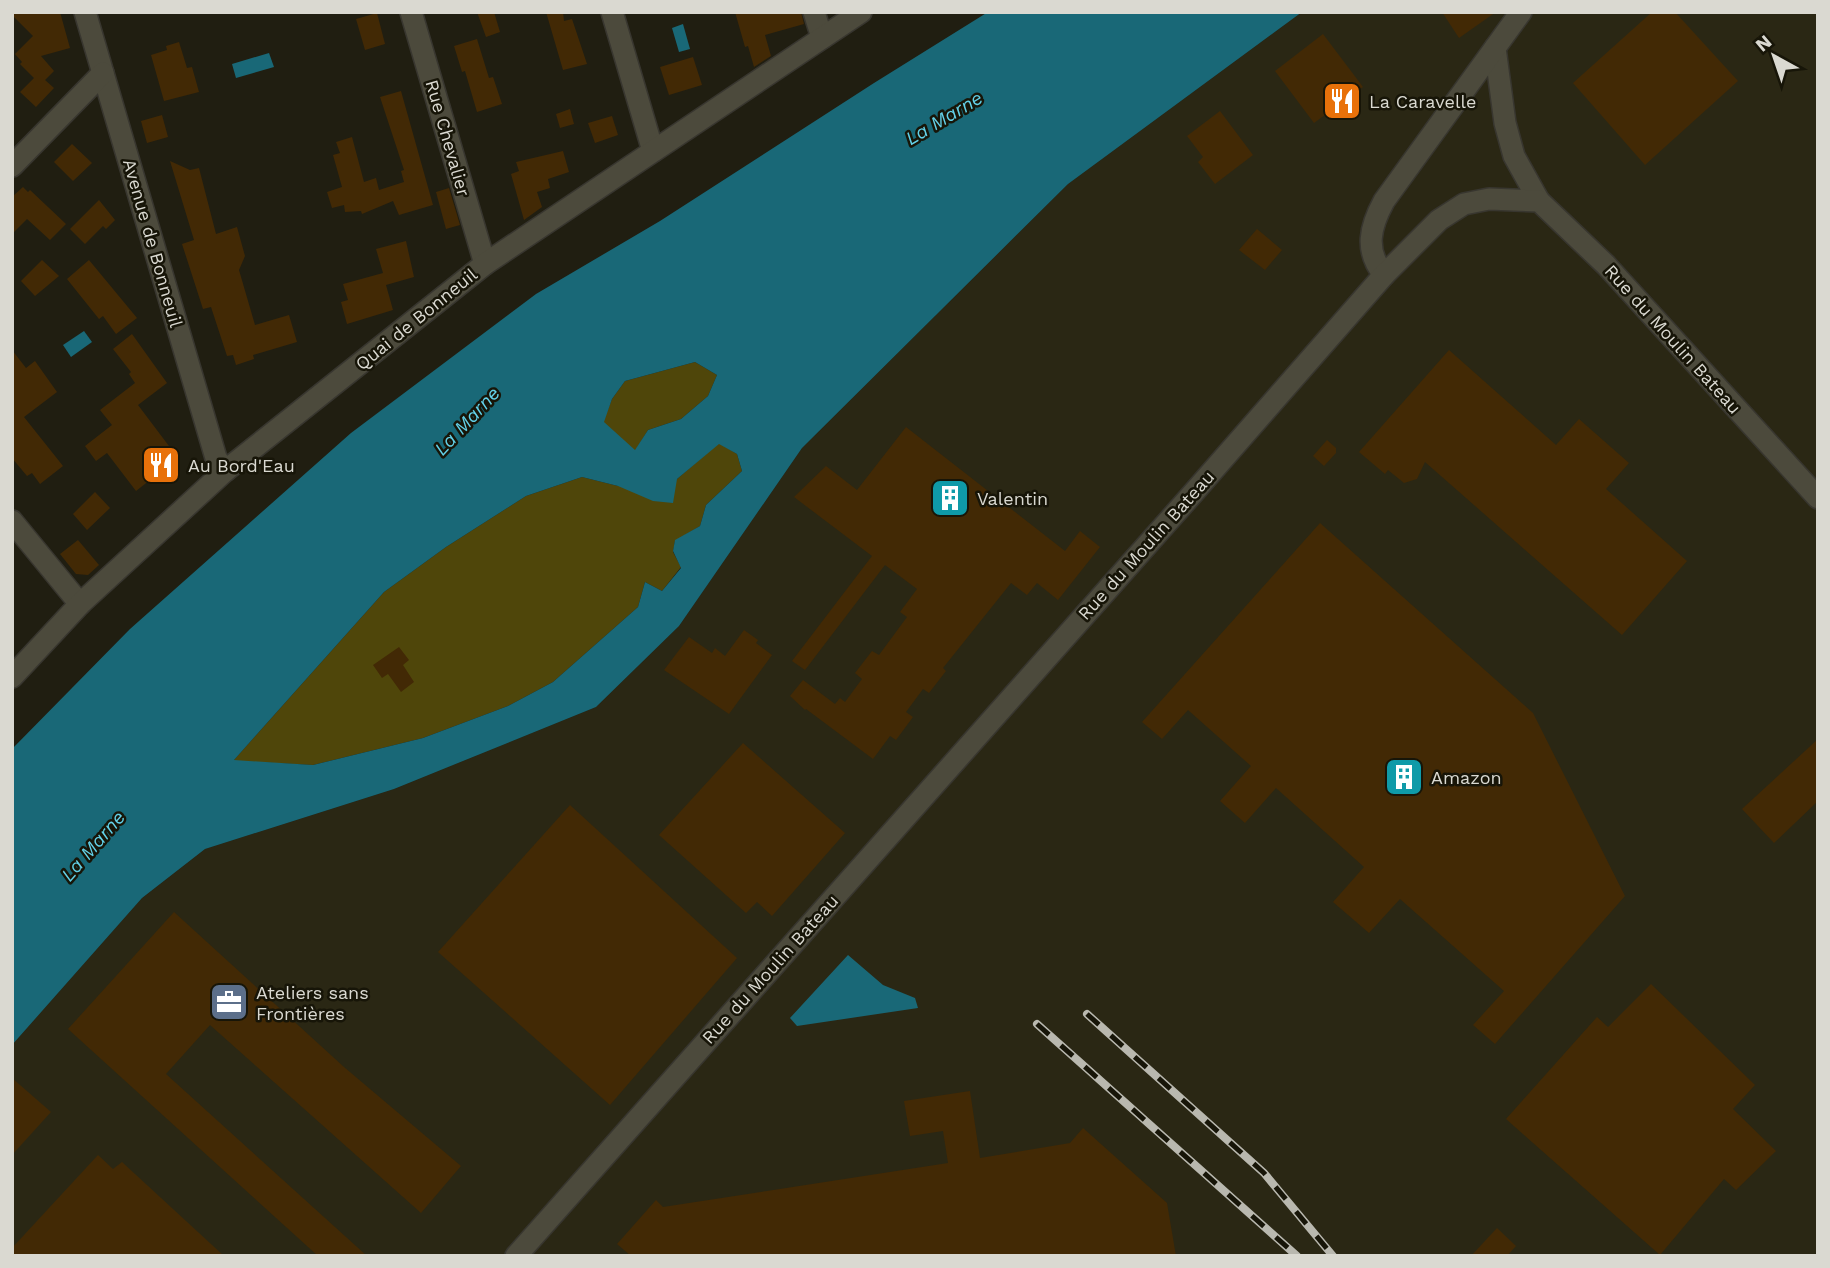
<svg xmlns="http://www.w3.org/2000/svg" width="1830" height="1268" font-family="'Work Sans',sans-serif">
<rect width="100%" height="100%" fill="#201e11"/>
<polygon fill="#2a2714" points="1302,12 1818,12 1818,1256 12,1256 12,1045 142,898 205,849 394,789 596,707 679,626 802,448 1068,184"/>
<g fill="#4f460a">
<polygon points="695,362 717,375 708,396 681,419 648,430 635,451 603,422 612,399 625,381"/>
<polygon points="719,443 737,454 742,471 706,505 700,526 675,541 673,552 681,567 662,591 645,582 638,607 553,682 508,706 423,738 313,765 233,761 384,592 446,547 526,496 582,477 618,486 677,479"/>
</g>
<g fill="#196877" fill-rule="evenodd">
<path d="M988,12H1302L1068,184L802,448L679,626L596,707L394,789L205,849L142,898L12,1045V749L130,629L351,433L536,294L660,221L874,83ZM695,362L717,375L708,396L681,419L648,430L635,450L604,422L612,399L625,381ZM719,444L737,454L742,471L706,505L700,526L675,540L673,551L681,568L662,591L645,582L638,607L553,682L508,706L423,738L313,765L234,760L384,592L446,547L526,496L582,477L618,486L653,501L673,503L677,479Z"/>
<polygon points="683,24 690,49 679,52 672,28"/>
<polygon points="269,53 274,67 236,78 232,64"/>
<polygon points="84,331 92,342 71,357 63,345"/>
<polygon points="848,955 883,985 915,998 918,1008 797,1026 790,1018"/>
</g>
<g fill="#422905">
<polygon points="12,12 60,12 70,48 41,56 54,71 45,80 54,88 36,107 20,92 34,78 20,64 22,62 15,54 33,36 12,15"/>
<polygon points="477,12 494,12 500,32 486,37"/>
<polygon points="546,12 563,12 564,21 572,19 587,64 563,70"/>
<polygon points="735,12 801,12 804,24 765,35 771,56 754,67 748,46 745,47"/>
<polygon points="1442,12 1496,12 1459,38"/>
<polygon points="1652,12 1675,12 1738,81 1645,165 1573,83"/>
<polygon points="377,13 385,44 365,50 356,19"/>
<polygon points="1323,34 1363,87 1314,123 1275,71"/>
<polygon points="477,39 489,78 493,77 502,104 477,112 465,71 462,72 454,46"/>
<polygon points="179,42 187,68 192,67 199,92 164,101 151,55 167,50 166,46"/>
<polygon points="693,57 702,85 669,95 660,67"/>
<polygon points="401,91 433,205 399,215 393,201 362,214 361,211 345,212 344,205 332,208 327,192 342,187 333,155 340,153 336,142 352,137 364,182 376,178 379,190 404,182 401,171 404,170 380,97"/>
<polygon points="570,109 574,124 560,128 556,114"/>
<polygon points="1220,111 1253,155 1215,184 1198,162 1203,157 1187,136"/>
<polygon points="162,115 168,137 147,143 141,121"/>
<polygon points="612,116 618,135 595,143 588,123"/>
<polygon points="72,144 92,163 73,181 54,162"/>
<polygon points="563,151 569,172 548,179 550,188 537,192 542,207 524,220 511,174 519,171 516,162"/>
<polygon points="170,161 190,170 199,168 216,234 237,227 245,256 239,270 255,325 289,315 297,342 253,355 254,359 236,365 233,355 227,356 211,307 203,309 182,244 194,240"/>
<polygon points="23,187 28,192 30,190 66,224 50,240 27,219 12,234 12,197"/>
<polygon points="449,188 460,225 446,229 436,192"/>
<polygon points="99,200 115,220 106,229 103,226 85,244 70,229"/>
<polygon points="1257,229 1282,250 1265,270 1239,250"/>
<polygon points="406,241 414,277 386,285 393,310 347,324 341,302 348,300 343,284 383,273 376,249"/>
<polygon points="42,260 59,276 35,296 21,281"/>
<polygon points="89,260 137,318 116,334 103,316 99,319 67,279"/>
<polygon points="132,334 167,383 138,405 178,458 136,491 107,453 96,461 85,446 112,425 100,410 135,383 129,374 131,372 113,349"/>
<polygon points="12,350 26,368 35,361 57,392 24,417 63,466 40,484 32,473 27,476 12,458"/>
<polygon points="1449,350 1556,445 1579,419 1629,463 1606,489 1687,561 1622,635 1425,462 1417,479 1404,483 1388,470 1385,474 1359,452"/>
<polygon points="906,427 1065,551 1080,531 1100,547 1058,600 1037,583 1027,595 1011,583 943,668 946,671 929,693 923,689 906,712 913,717 896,740 890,736 873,759 806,709 805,710 790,696 803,680 835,704 840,698 845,702 862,679 855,673 872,651 879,655 907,617 900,612 917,589 885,565 805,670 792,661 872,556 794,497 826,466 857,490"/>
<polygon points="1327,440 1336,448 1336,453 1324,466 1313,456"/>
<polygon points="95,492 110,508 87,530 73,514"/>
<polygon points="1320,523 1533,713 1625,896 1495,1044 1473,1025 1504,991 1400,899 1369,933 1333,902 1364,867 1276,788 1245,823 1220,801 1251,766 1188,710 1162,739 1142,722"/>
<polygon points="78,540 99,565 88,575 76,574 60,554"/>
<polygon points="744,630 758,640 756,643 772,655 729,714 664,670 689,637 712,653 715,648 725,656"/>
<polygon points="399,647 409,660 403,665 414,682 401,692 388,674 382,678 373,665"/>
<polygon points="1818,739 1818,801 1774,843 1742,809"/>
<polygon points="743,743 845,833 772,916 757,902 746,913 659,835"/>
<polygon points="570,805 737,958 610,1105 438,952"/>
<polygon points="174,912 344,1067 461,1166 421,1213 210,1025 166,1074 367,1256 318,1256 68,1029"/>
<polygon points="1651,984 1755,1085 1733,1109 1776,1151 1736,1190 1724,1179 1660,1255 1506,1119 1597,1017 1608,1027"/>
<polygon points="12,1078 51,1112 12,1155"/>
<polygon points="970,1091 980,1158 1070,1143 1083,1128 1167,1203 1176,1256 631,1256 617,1244 656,1200 663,1207 948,1163 943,1131 910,1136 904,1101"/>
<polygon points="98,1155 113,1169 122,1162 224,1256 12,1256 12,1248"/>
<polygon points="1497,1228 1516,1246 1507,1256 1471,1256"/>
</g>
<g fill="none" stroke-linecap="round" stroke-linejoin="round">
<defs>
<g id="minor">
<polyline points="85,12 216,458 225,471"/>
<polyline points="411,12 485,264"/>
<polyline points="612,12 653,151"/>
<polyline points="814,12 822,38"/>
<polyline points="1495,48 1505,123 1514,156 1539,201"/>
<polyline points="12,166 103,73"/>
<path d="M1384,275C1364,250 1370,227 1384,201L1521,12"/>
<polyline points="12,521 80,604"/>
<polyline points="12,677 80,604 225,471 485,264 861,12"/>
<polyline points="516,1256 1195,491 1384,275 1439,220 1464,204 1489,199 1539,201 1606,265 1818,498"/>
</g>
</defs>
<use href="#minor" stroke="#38362f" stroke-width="24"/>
<use href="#minor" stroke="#4c4a3c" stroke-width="21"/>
<defs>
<g id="rail">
<polyline points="1087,1014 1264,1173 1333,1256"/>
<polyline points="1037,1024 1297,1256"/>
</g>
</defs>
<use href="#rail" stroke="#b9b8af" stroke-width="8"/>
<use href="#rail" stroke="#171508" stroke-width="5" stroke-dasharray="16" stroke-linecap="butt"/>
</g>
<defs>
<symbol id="restaurant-square" viewBox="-11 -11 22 22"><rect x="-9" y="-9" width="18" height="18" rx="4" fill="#e8710a" stroke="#171508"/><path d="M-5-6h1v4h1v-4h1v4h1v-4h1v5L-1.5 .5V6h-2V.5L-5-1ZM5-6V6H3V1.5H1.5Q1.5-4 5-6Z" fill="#fff"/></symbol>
<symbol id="building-square" viewBox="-11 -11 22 22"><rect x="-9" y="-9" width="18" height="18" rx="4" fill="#0f9aa8" stroke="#171508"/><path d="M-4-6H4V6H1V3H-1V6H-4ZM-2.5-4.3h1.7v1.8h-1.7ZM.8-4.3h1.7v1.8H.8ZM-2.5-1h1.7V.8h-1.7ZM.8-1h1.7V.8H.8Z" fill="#fff"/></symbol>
<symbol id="office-square" viewBox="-11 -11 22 22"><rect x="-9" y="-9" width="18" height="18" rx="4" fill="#5c6f8a" stroke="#171508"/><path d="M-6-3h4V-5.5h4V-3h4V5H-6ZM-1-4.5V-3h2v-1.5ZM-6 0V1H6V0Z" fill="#fff"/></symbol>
</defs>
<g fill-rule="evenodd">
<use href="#restaurant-square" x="1320" y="79" width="44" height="44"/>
<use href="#restaurant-square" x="139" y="443" width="44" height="44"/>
<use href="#building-square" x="928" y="476" width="44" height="44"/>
<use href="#building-square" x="1382" y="755" width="44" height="44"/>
<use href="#office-square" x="207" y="980" width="44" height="44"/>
</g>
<g text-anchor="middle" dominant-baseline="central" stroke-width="5" stroke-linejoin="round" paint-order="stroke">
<g font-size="18" fill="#dad9d1" stroke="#171508" text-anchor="start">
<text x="1369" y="101">La Caravelle</text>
<text x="188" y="465">Au Bord'Eau</text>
<text x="977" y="498">Valentin</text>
<text x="1431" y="777">Amazon</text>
<text x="256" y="992">Ateliers sans<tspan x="256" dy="21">Frontières</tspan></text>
</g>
<g font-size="18" fill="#dad9d1" stroke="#171508">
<text transform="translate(448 138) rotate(74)">Rue Chevalier</text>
<text transform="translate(153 243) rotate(74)">Avenue de Bonneuil</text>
<text transform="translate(416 319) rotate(-39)">Quai de Bonneuil</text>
<text transform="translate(1673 339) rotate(48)">Rue du Moulin Bateau</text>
<text transform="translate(1146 545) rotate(-48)">Rue du Moulin Bateau</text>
<text transform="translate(770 969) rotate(-48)">Rue du Moulin Bateau</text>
</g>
<g font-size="19" font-style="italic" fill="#63d1e8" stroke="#171508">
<text transform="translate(944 118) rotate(-31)">La Marne</text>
<text transform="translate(467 421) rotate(-47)">La Marne</text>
<text transform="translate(93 846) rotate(-49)">La Marne</text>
</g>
</g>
<rect width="1830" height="1268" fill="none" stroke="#dad9d1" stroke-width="28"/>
<g transform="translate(1774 56) rotate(320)" stroke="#171508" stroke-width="5" paint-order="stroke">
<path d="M0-5L12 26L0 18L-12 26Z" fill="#dad9d1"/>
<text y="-10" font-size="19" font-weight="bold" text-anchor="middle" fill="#dad9d1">N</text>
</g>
</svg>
